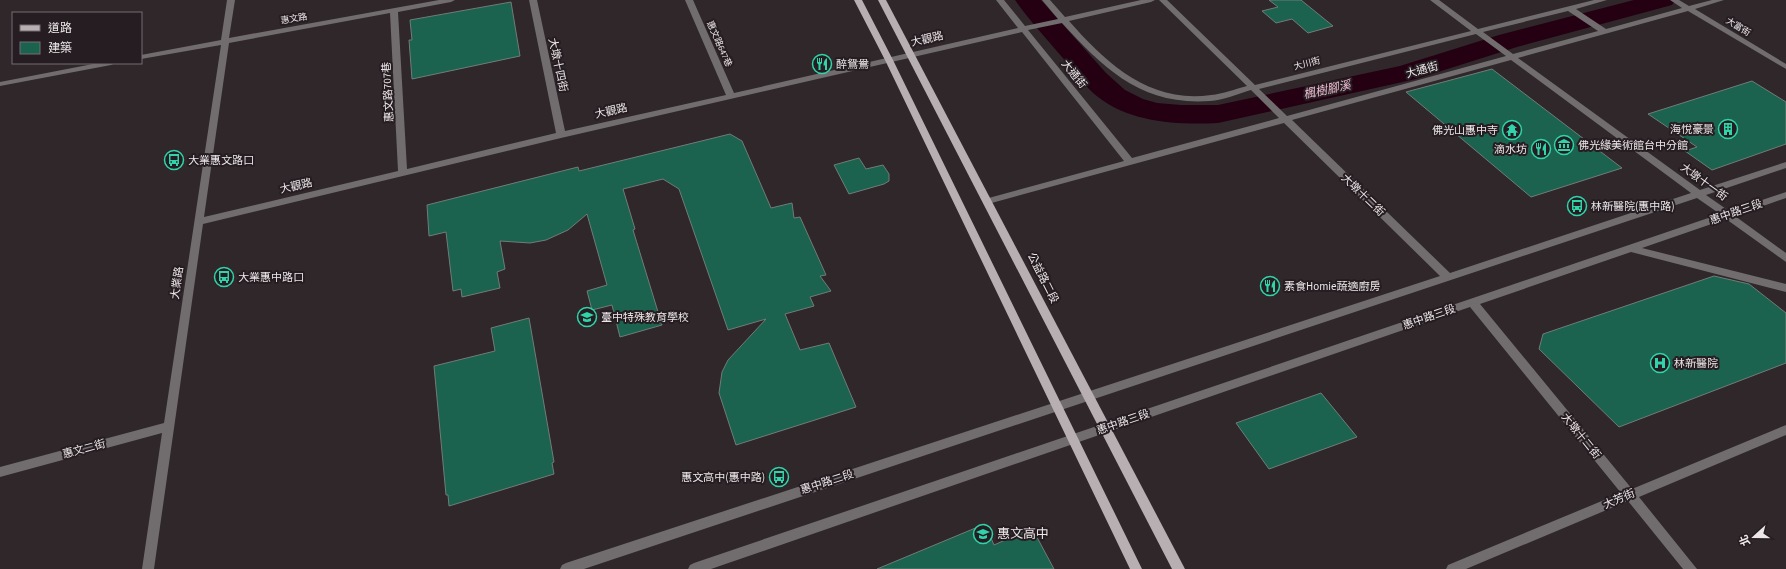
<svg xmlns="http://www.w3.org/2000/svg" width="1786" height="569" font-family="'Source Sans 3','Noto Sans TC',sans-serif">
<rect width="100%" height="100%" fill="#2f272a"/>
<g fill="none" stroke-linecap="round" stroke-linejoin="round">
<path fill="#240012" fill-rule="evenodd" d="M1015,0H1041L1106,73L1125,90L1143,99L1157,103L1181,105H1218L1400,66L1499,35L1634,0H1676L1672,5L1517,47L1416,79L1218,123C1179,125 1131,123 1098,97C1084,86 1074,70 1062,57C1046,38 1029,20 1015,0Z"/>
</g>
<g fill="#1b634f" stroke="#717c78">
<polygon points="1269,0 1301,0 1333,26 1308,33 1292,19 1276,23 1262,11 1278,7"/>
<polygon points="511,2 520,56 412,79 409,40 412,40 410,20"/>
<polygon points="1492,69 1622,168 1531,197 1406,92"/>
<polygon points="1752,81 1786,102 1786,144 1712,170 1685,151 1697,147 1648,114"/>
<polygon points="730,134 742,141 771,208 792,203 794,218 800,217 826,275 820,276 831,291 810,297 814,306 785,314 800,350 829,343 856,407 736,445 719,393 722,372 728,360 766,319 728,330 679,189 663,179 623,189 635,229 633,230 662,325 620,337 612,305 592,310 587,291 607,285 587,214 568,230 546,240 530,243 500,241 505,269 497,272 500,288 462,297 461,289 453,291 446,232 429,236 427,205 578,167 579,171"/>
<polygon points="859,158 866,169 883,165 889,174 889,181 884,184 849,194 834,165"/>
<polygon points="1714,276 1749,284 1786,313 1786,363 1619,427 1539,349 1543,334"/>
<polygon points="529,318 554,462 552,463 554,474 449,506 448,495 446,495 434,366 495,351 491,328"/>
<polygon points="1321,393 1357,437 1269,469 1236,423"/>
<polygon points="985,524 994,545 1032,528 1054,569 877,569"/>
</g>
<g fill="none" stroke-linecap="round" stroke-linejoin="round">
<g fill="#716c6e" fill-rule="evenodd">
<path d="M227,0H235L229,38L439,0H455L451,2L398,12L407,169L556,133L529,0H537L565,131L726,95L685,0H693L734,93L1018,28L996,0H1004L1025,26L1058,19L1042,0H1050L1065,17L1141,0H1155L1151,2L1069,21C1106,63 1150,104 1211,95C1223,94 1235,89 1247,86L1159,0H1167L1255,85L1471,31L1430,0H1439L1478,29L1594,0H1607L1576,9L1606,29L1682,8L1670,0H1679L1689,6L1712,0H1724L1695,9L1786,64V69L1688,11L1518,58L1700,190L1786,162V168L1706,195L1729,211L1786,192V198L1735,216L1786,253V262L1726,219L1642,248L1786,284V292L1631,252L1480,304L1632,489L1786,425V435L1639,497L1697,569H1683L1628,501L1466,569H1446L1448,565L1621,493L1470,307L711,569H688L690,565L694,563L1720,214L1697,198L584,569H560L562,565L566,563L1440,276L1284,123L988,204L985,203L983,201L985,199L1124,161L1022,32L561,138L203,224L154,569H142L162,433L0,477V467L164,423L221,45L141,59V55L221,40ZM1568,11L1598,31L1513,54L1483,32ZM390,13L398,171L204,217L229,43ZM1062,23C1104,69 1142,106 1210,101C1223,100 1238,94 1251,90L1279,118L1132,158L1028,30ZM1476,34L1506,56L1287,116L1259,89ZM1511,60L1691,193L1450,273L1292,120Z"/>
<polygon points="98,63 115,63 111,65 0,86 0,82"/>
</g>
<g fill="#b8afb2" fill-rule="evenodd">
<polygon points="854,0 862,0 893,60 1142,569 1130,569 885,60"/>
<polygon points="878,0 886,0 1185,569 1172,569"/>
</g>
</g>
<defs>
<symbol id="restaurant-ring" viewBox="-11 -11 22 22"><circle r="9.5" fill="#251d21" stroke="#2fd4aa" stroke-width="1.5"/><path d="M-5-6h1v4h1v-4h1v4h1v-4h1v5L-1.5 .5V6h-2V.5L-5-1ZM5-6V6H3V1.5H1.5Q1.5-4 5-6Z" fill="#2fd4aa"/></symbol>
<symbol id="building-ring" viewBox="-11 -11 22 22"><circle r="9.5" fill="#251d21" stroke="#2fd4aa" stroke-width="1.5"/><path d="M-4-6H4V6H1V3H-1V6H-4ZM-2.5-4.3h1.7v1.8h-1.7ZM.8-4.3h1.7v1.8H.8ZM-2.5-1h1.7V.8h-1.7ZM.8-1h1.7V.8H.8Z" fill="#2fd4aa"/></symbol>
<symbol id="temple-ring" viewBox="-11 -11 22 22"><circle r="9.5" fill="#251d21" stroke="#2fd4aa" stroke-width="1.5"/><path d="M0-6L5-2H3V0L6.5 2.5H4V6H1.5V3h-3V6H-4V2.5H-6.5L-3 0V-2H-5Z" fill="#2fd4aa"/></symbol>
<symbol id="museum-ring" viewBox="-11 -11 22 22"><circle r="9.5" fill="#251d21" stroke="#2fd4aa" stroke-width="1.5"/><path d="M0-6L6-3V-2H-6V-3ZM-5-1h2V3h-2ZM-1-1h2V3h-2ZM3-1h2V3H3ZM-6 4H6V6H-6Z" fill="#2fd4aa"/></symbol>
<symbol id="bus-ring" viewBox="-11 -11 22 22"><circle r="9.5" fill="#251d21" stroke="#2fd4aa" stroke-width="1.5"/><path d="M-5-6H5V4H4V6H2V4H-2V6H-4V4H-5ZM-3.5-4V0h7V-4ZM-3.5 1.2v1.5H-2V1.2ZM2 1.2v1.5H3.5V1.2Z" fill="#2fd4aa"/></symbol>
<symbol id="school-ring" viewBox="-11 -11 22 22"><circle r="9.5" fill="#251d21" stroke="#2fd4aa" stroke-width="1.5"/><path d="M0-5L7-2L0 1L-7-2ZM-4 1L0 2.5L4 1V4Q0 6-4 4Z" fill="#2fd4aa"/></symbol>
<symbol id="hospital-ring" viewBox="-11 -11 22 22"><circle r="9.5" fill="#251d21" stroke="#2fd4aa" stroke-width="1.5"/><path d="M-5-5h3v3.5h4V-5h3V5h-3V1.5h-4V5h-3Z" fill="#2fd4aa"/></symbol>
</defs>
<g fill-rule="evenodd">
<use href="#restaurant-ring" x="811" y="53" width="22" height="22"/>
<use href="#building-ring" x="1717" y="118" width="22" height="22"/>
<use href="#temple-ring" x="1501" y="119" width="22" height="22"/>
<use href="#museum-ring" x="1553" y="134" width="22" height="22"/>
<use href="#restaurant-ring" x="1530" y="138" width="22" height="22"/>
<use href="#bus-ring" x="163" y="149" width="22" height="22"/>
<use href="#bus-ring" x="1566" y="195" width="22" height="22"/>
<use href="#bus-ring" x="213" y="266" width="22" height="22"/>
<use href="#restaurant-ring" x="1259" y="275" width="22" height="22"/>
<use href="#school-ring" x="576" y="306" width="22" height="22"/>
<use href="#hospital-ring" x="1649" y="352" width="22" height="22"/>
<use href="#bus-ring" x="768" y="466" width="22" height="22"/>
<use href="#school-ring" x="972" y="523" width="22" height="22"/>
</g>
<g text-anchor="middle" dominant-baseline="central" stroke-width="4" stroke-linejoin="round" paint-order="stroke">
<g font-size="9" fill="#ece6e8" stroke="#251d21">
<text transform="translate(294 19) rotate(-10)">惠文路</text>
<text transform="translate(1738 27) rotate(31)">大富街</text>
<text transform="translate(719 44) rotate(66)">惠文路647巷</text>
<text transform="translate(1307 64) rotate(-14)">大川街</text>
</g>
<g font-size="11" fill="#ece6e8" stroke="#251d21">
<text transform="translate(927 39) rotate(-13)">大觀路</text>
<text transform="translate(558 65) rotate(78)">大墩十四街</text>
<text transform="translate(1422 70) rotate(-15)">大通街</text>
<text transform="translate(1074 74) rotate(51)">大通街</text>
<text transform="translate(388 92) rotate(-93)">惠文路707巷</text>
<text transform="translate(611 111) rotate(-13)">大觀路</text>
<text transform="translate(1704 182) rotate(36)">大墩十一街</text>
<text transform="translate(296 186) rotate(-13)">大觀路</text>
<text transform="translate(1363 195) rotate(44)">大墩十二街</text>
<text transform="translate(1736 212) rotate(-19)">惠中路三段</text>
<text transform="translate(1043 278) rotate(63)">公益路二段</text>
<text transform="translate(177 283) rotate(-82)">大業路</text>
<text transform="translate(1429 317) rotate(-19)">惠中路三段</text>
<text transform="translate(1123 422) rotate(-19)">惠中路三段</text>
<text transform="translate(1581 436) rotate(51)">大墩十二街</text>
<text transform="translate(84 449) rotate(-15)">惠文二街</text>
<text transform="translate(827 482) rotate(-18)">惠中路二段</text>
<text transform="translate(1619 499) rotate(-23)">大芳街</text>
</g>
<g font-size="11" fill="#ece6e8" stroke="#251d21" text-anchor="start">
<text x="836" y="64">醉鴛鴦</text>
<text x="1714" y="129" text-anchor="end">海悅豪景</text>
<text x="1498" y="130" text-anchor="end">佛光山惠中寺</text>
<text x="1578" y="145">佛光緣美術館台中分館</text>
<text x="1527" y="149" text-anchor="end">滴水坊</text>
<text x="188" y="160">大業惠文路口</text>
<text x="1591" y="206">林新醫院(惠中路)</text>
<text x="238" y="277">大業惠中路口</text>
<text x="1284" y="286">素食Homie蔬適廚房</text>
<text x="601" y="317">臺中特殊教育學校</text>
<text x="1674" y="363">林新醫院</text>
<text x="765" y="477" text-anchor="end">惠文高中(惠中路)</text>
</g>
<g font-size="12" font-style="italic" fill="#f1bed4" stroke="#251d21">
<text transform="translate(1327 90) rotate(-12)">楓樹腳溪</text>
</g>
<g font-size="13" fill="#ece6e8" stroke="#251d21" text-anchor="start">
<text x="997" y="534">惠文高中</text>
</g>
</g>
<rect x="12" y="12" width="130" height="52" fill="#251d21" stroke="#756d71"/>
<rect x="20" y="25" width="20" height="6" fill="#b8afb2" stroke="#756d71"/>
<text x="48" y="32" font-size="12" fill="#ece6e8">道路</text>
<rect x="20" y="42" width="20" height="12" fill="#1b634f" stroke="#756d71"/>
<text x="48" y="52" font-size="12" fill="#ece6e8">建築</text>
<g transform="translate(1754 537) rotate(249)" stroke="#251d21" stroke-width="3" paint-order="stroke">
<path d="M0-3L7 15L0 10L-7 15Z" fill="#ece6e8"/>
<text y="-6" font-size="11" font-weight="bold" text-anchor="middle" fill="#ece6e8">北</text>
</g>
</svg>
